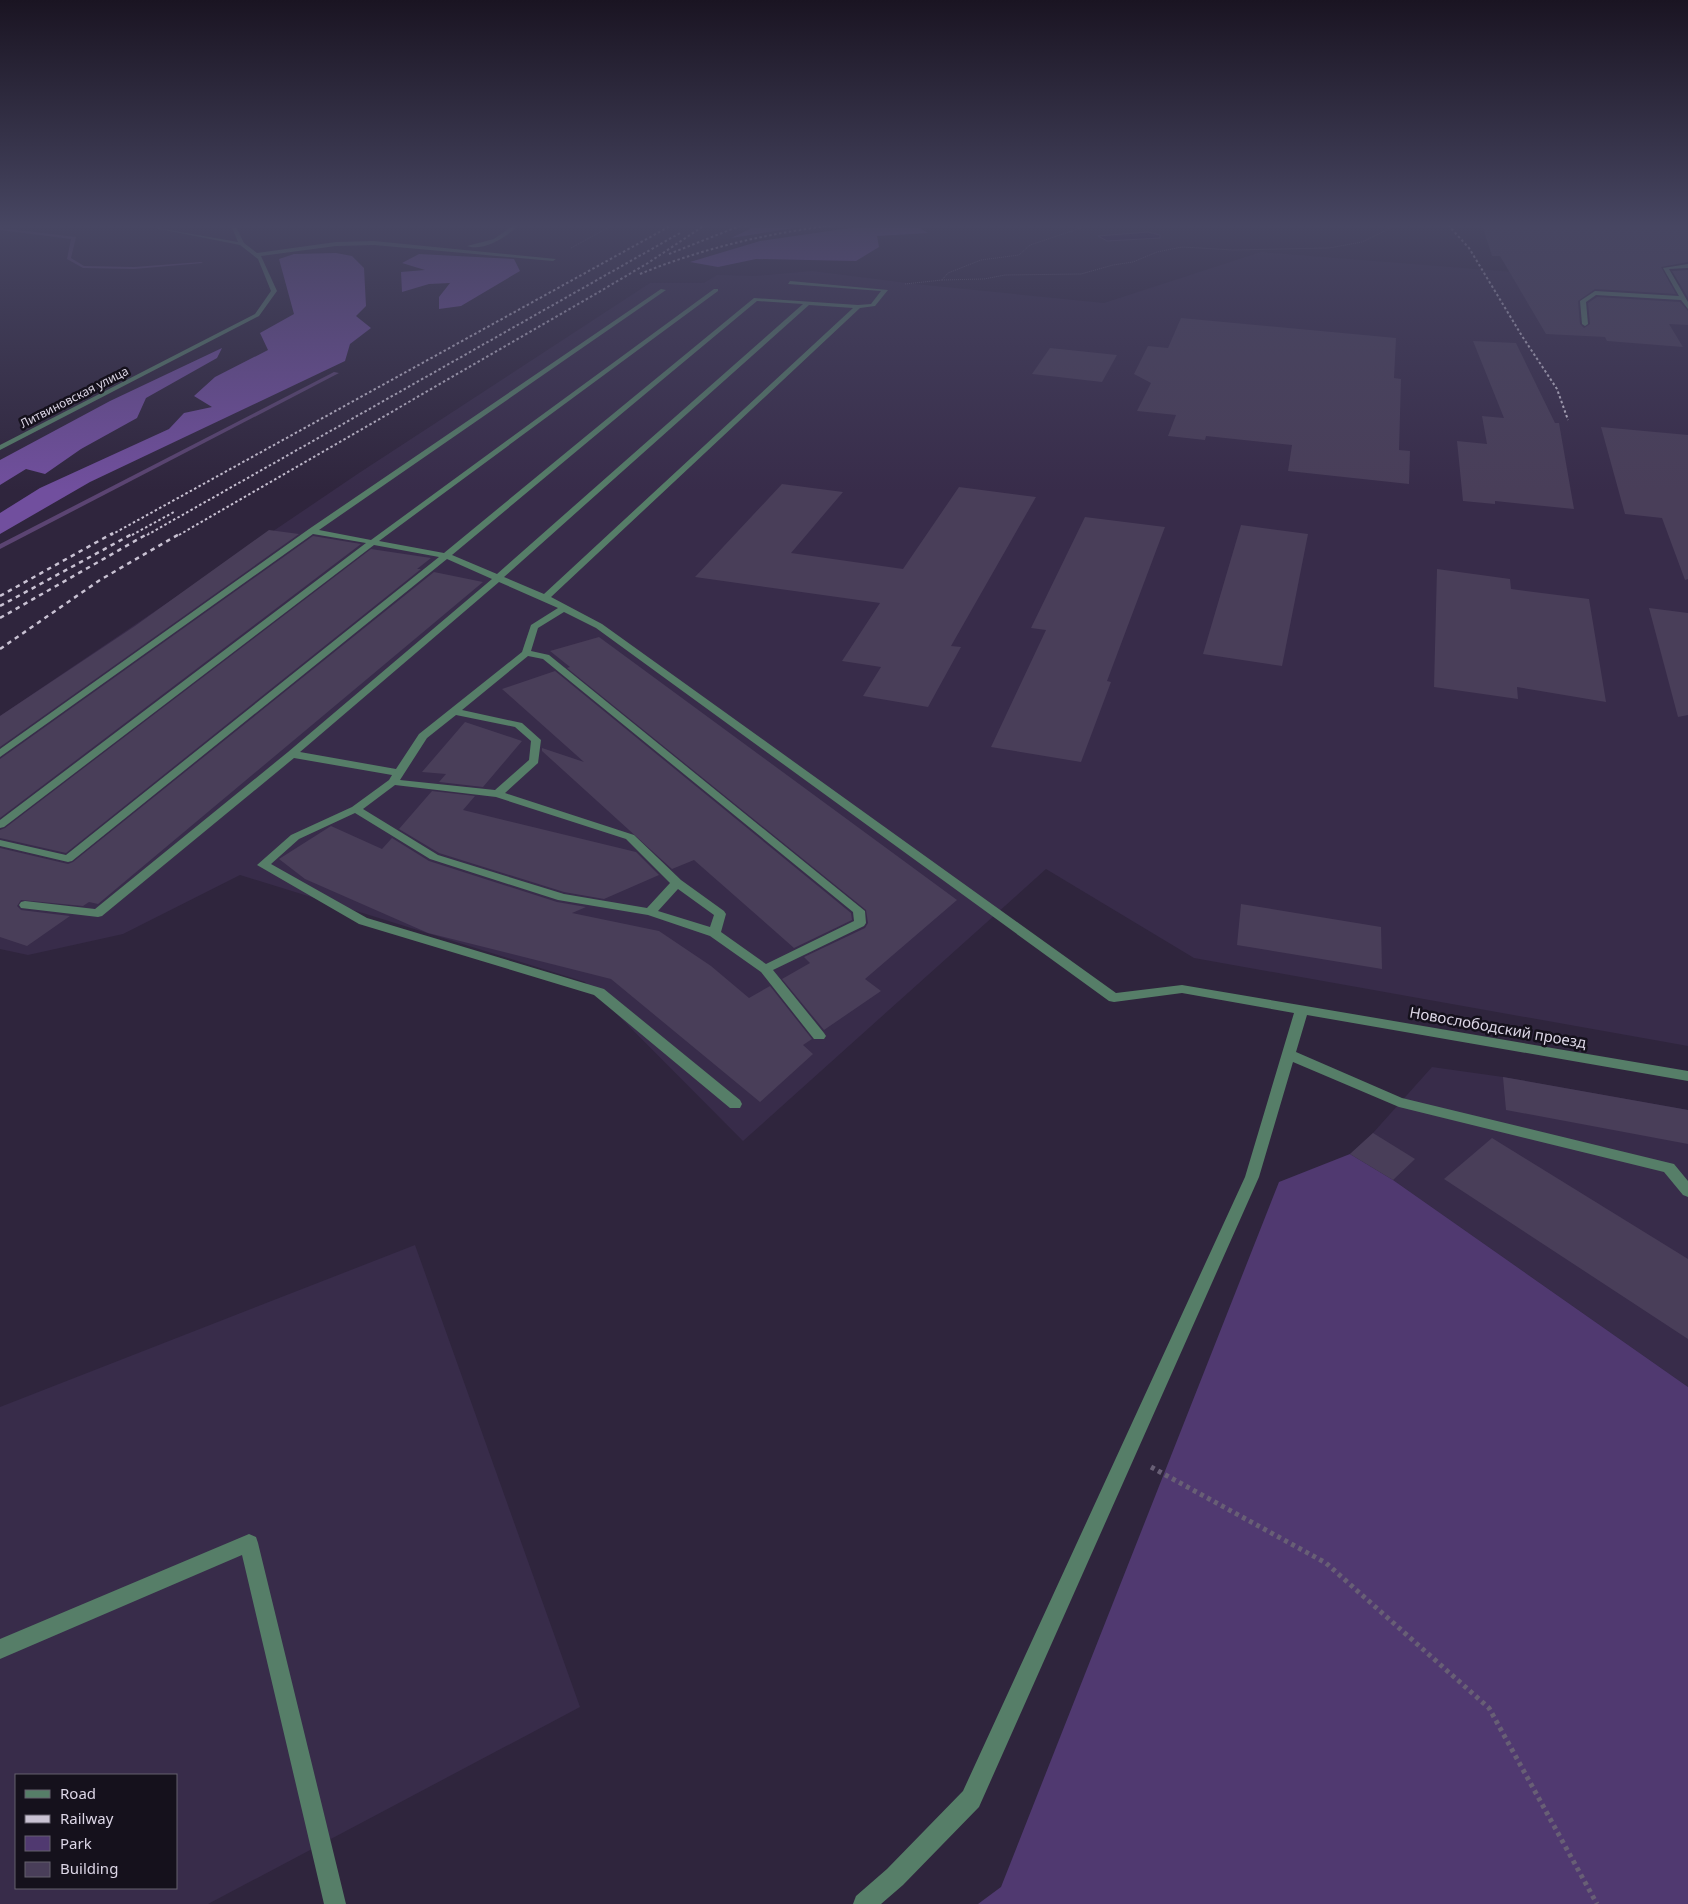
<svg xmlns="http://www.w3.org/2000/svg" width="1688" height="1904" font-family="'Noto Sans',sans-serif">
<rect width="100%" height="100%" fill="#2f253d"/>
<g fill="#382c4a" fill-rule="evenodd">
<polygon points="1261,252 1688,286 1688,1046 1194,958 1046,869 743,1141 585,982 240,875 123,934 28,955 0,949 0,716 359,473 650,283 704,283 717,275 755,276 812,271 915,284 1104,303"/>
<polygon points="1432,1067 1503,1077 1688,1110 1688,1387 1393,1180 1350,1154 1373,1133"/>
<path d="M415,1245L580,1707L208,1904H0V1407ZM16,1775H176V1888H16Z"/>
</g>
<polygon fill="#503970" points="1350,1154 1393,1180 1688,1387 1688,1904 978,1904 1001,1887 1279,1182"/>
<g fill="#714f9e">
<polygon points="766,225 813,225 731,238 752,228"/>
<polygon points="885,225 939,225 918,227 928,233 877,236 879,247 856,261 756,259 718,267 690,262 760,241 843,229"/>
<polygon points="336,253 352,256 364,268 366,306 356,316 371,328 350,344 345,361 90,482 0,534 0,513 40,488 169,429 184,413 212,407 194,396 215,377 268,350 260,333 294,314 279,259 294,254"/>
<polygon points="419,254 514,259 520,271 461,306 439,309 439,297 450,283 429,284 402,292 401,272 425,270 402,263"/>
<polygon points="222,348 217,358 146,398 137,418 81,449 45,474 26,469 0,485 0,460 110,401"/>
</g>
<polygon fill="#240640" stroke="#5b4472" points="1148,232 1160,235 1160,238 1107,241 1098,236"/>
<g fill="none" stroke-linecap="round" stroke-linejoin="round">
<g fill="#5b4472" fill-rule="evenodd">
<polygon points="0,228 76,237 71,258 84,266 134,267 201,262 203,263 134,269 83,268 67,259 71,239 0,230"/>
<polygon points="334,372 339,373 0,549 0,544"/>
</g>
</g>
<g fill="#493e59">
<polygon points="1482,225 1688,225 1688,262 1661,267 1676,294 1595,289 1578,301 1580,324 1584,328 1590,324 1588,303 1597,297 1680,302 1688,311 1688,325 1669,324 1683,347 1607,341 1605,337 1546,334 1500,256 1492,256"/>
<polygon points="1688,270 1688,298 1672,271"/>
<polygon points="1181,318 1396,338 1394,378 1401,379 1399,450 1410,451 1409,484 1288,471 1292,445 1206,436 1205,440 1168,436 1176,415 1137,411 1151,383 1134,374 1148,346 1168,348"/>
<polygon points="1473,341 1516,343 1555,423 1559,423 1574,509 1495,501 1495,504 1463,501 1457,441 1487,444 1482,416 1504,418"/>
<polygon points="1050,348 1117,355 1102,382 1032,374"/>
<polygon points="1601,427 1688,435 1688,579 1685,580 1662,518 1625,514"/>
<polygon points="782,484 843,492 791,553 903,569 959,487 1036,497 951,646 961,647 928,707 863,696 881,667 842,661 880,603 695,577"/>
<polygon points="1085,517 1165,527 1107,681 1111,682 1081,762 991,747 1046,630 1031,628"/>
<polygon points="1241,525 1308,534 1282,666 1203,654"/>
<polygon points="269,530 299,534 0,747 0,716 135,626"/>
<polygon points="313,536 361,544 0,818 0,759"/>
<polygon points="371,549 431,558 417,569 421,569 66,853 0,838 0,830 5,828"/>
<polygon points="1437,569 1510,579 1511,589 1589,599 1606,702 1517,687 1518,699 1434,687"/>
<polygon points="434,572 483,582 98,904 89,902 83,906 21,900 17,906 21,910 70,916 27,946 0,937 0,848 68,864 73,862"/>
<polygon points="1649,608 1688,613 1688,715 1678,717"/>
<polygon points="599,637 957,900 865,979 881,991 824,1030 782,979 810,963 804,957 865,928 868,923 866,910 567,668 570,667 550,651"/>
<polygon points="555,671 851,913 852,920 794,948 694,860 672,869 542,751 542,748 584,762 502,689"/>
<polygon points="465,722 522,741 483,787 439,782 446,774 422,772"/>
<polygon points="432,791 475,796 463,810 636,852 659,875 604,899 564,892 439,853 399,829"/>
<polygon points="331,826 382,849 392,838 429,861 557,902 586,907 572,913 659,931 711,966 749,998 770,986 812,1039 803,1045 813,1054 760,1102 611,979 428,933 305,879 279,859"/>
<polygon points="1241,904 1381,927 1382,969 1237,945"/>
<polygon points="1503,1077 1688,1110 1688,1144 1506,1110"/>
<polygon points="1373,1133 1415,1159 1393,1180 1350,1154"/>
<polygon points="1492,1138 1688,1259 1688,1339 1444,1179"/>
</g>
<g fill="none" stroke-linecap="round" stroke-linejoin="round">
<g stroke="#685f75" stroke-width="1" stroke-dasharray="1 1" stroke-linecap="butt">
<polyline points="571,248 613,225"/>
<polyline points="942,280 984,279 1005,275 1081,274 1113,265 1133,262 1157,252 1182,247 1233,250 1329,248 1362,242 1397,225"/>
<polyline points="905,284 942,280 948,273 981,260 1019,255 1030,245 1090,225"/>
</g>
<polyline stroke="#685f75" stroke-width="5" stroke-dasharray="4 4" stroke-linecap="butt" points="1151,1467 1326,1563 1489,1708 1597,1904"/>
<g fill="#567e68" fill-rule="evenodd">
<polygon points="140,225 238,242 231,225 235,225 244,243 257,253 336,242 374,241 556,259 553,261 374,245 336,246 261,256 277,291 259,316 0,450 0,445 255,314 271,291 258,259 240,245"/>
<path d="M514,225H519C508,236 483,252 467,246L494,239Z"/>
<polygon points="1688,264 1688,268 1669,269 1688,302 1688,309 1681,300 1596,295 1586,302 1588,324 1585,326 1582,324 1580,301 1595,291 1679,296 1663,268"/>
<path d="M790,281L888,290L875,306L860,308L551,597L602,624L1116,993L1182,985L1688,1071V1081L1307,1015L1296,1052L1402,1098L1674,1164L1688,1181V1197L1683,1195L1664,1172L1399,1107L1293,1062L1259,1177L979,1807L903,1885L881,1904H853L856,1896L887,1869L963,1791L1245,1177L1294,1013L1182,993L1114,1002L1109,1001L596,628L564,612L538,628L531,651L549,655L865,911L866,923L864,926L773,970L824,1033L826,1036L824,1039H814L761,972L710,936L648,915L558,900L430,859L355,813L299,839L271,864L367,918L604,989L740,1100L742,1104L740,1108H730L594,995L359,924L257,865L291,835L352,807L389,780L392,775L294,758L102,916L98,917L21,908L19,905L21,902L25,901L95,909L288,752L492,579L447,559L72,861L68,862L0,846V840L66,855L439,557L374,545L4,827L0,828V820L366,543L313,534L0,757V749L309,529L661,289L666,290L319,530L371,540L714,289H718V291L379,541L444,553L754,298L858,305L871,304L881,291L788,284ZM757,301L803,304L497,574L452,555ZM809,305L853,308L544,594L504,577ZM499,582L558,608L531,625L522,652L419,734L396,769L300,752ZM528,656L543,659L853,912L854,921L766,964L721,932L726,914L724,911L681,880L634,835L505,793L538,763L541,740L522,723L462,710ZM456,715L515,727L531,741L529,760L495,790L400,780L427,738ZM395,785L496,797L626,839L670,883L647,908L564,894L438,855L363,809ZM678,889L714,915L710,927L658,911Z"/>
<polygon points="249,1534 256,1537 258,1543 346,1904 324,1904 242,1555 0,1659 0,1639"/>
</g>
<g stroke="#c9c2d3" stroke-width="2" stroke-dasharray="2.5 2.5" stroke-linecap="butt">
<polyline points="1448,225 1469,248 1522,336 1557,389 1568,420"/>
<polyline points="669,254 737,227 748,225"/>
<path d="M640,274C703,248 768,233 836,225"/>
<polyline points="111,535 672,225"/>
<polyline points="132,535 174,512"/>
<polyline points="147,535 680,233"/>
<polyline points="179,535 604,289 648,263 705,225"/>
</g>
<g stroke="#c9c2d3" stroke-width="2.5" stroke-dasharray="4.5 4.5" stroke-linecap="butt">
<polyline points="0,596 113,533"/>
<polyline points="0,606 134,533"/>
<polyline points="0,618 149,533"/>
<polyline points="0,649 100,580 181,533"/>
</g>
</g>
<linearGradient id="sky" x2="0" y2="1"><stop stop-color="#1a1422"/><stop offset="0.46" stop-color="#474662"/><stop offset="1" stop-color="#474662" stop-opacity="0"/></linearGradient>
<rect width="1688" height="491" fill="url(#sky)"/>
<g text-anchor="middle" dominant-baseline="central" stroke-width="5" stroke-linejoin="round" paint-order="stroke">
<g font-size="12" fill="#dcd6e6" stroke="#15111c">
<text transform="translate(74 397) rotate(-27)">Литвиновская улица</text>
</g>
<g font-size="15" fill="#dcd6e6" stroke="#15111c">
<text transform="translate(1498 1027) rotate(10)">Новослободский проезд</text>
</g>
</g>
<rect x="15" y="1774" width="162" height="115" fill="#15111c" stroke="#65606d"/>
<rect x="25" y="1790" width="25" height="8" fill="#567e68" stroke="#65606d"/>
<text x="60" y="1799" font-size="15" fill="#dcd6e6">Road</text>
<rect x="25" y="1815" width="25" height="8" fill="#c9c2d3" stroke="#65606d"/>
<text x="60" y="1824" font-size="15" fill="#dcd6e6">Railway</text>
<rect x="25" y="1836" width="25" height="15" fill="#503970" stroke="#65606d"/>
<text x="60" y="1849" font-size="15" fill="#dcd6e6">Park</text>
<rect x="25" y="1862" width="25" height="15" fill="#493e59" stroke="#65606d"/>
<text x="60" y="1874" font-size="15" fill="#dcd6e6">Building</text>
</svg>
